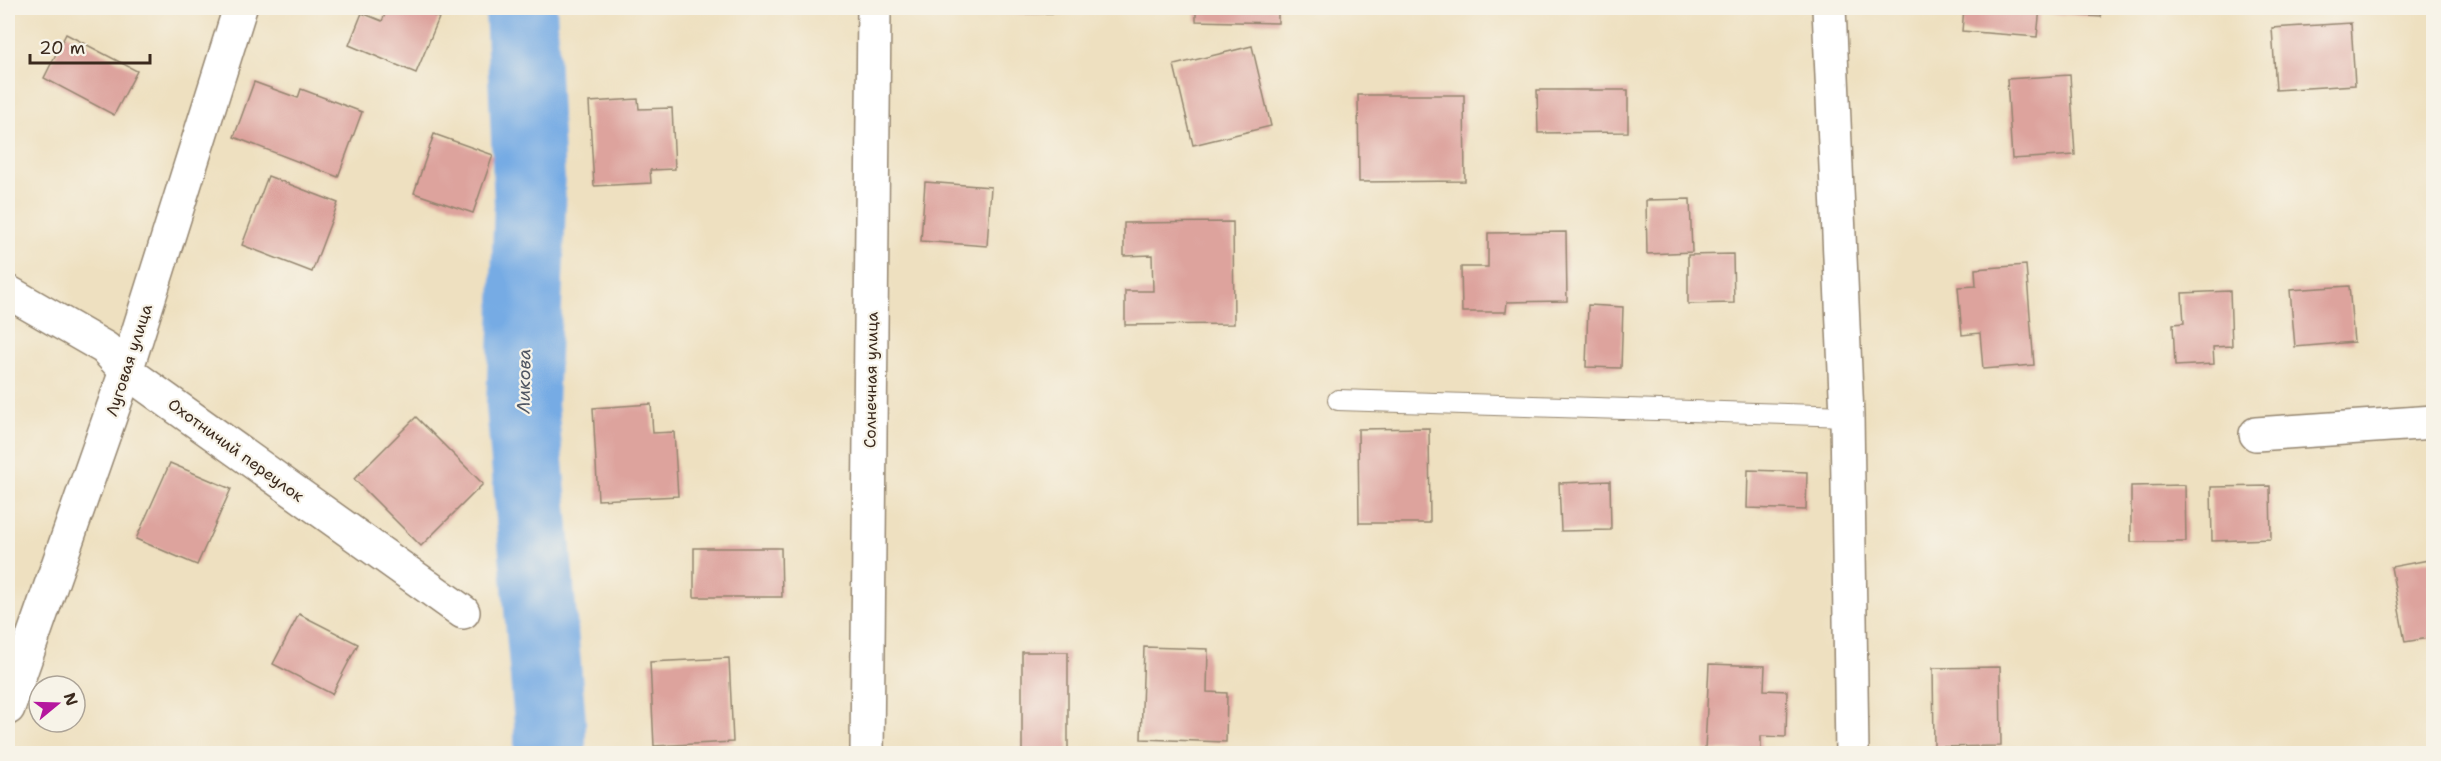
<svg xmlns="http://www.w3.org/2000/svg" width="2441" height="761" font-family="'Shantell Sans',sans-serif">
<rect width="100%" height="100%" fill="#f7f3e8"/>
<filter id="ink" filterUnits="userSpaceOnUse"><feTurbulence type="fractalNoise" baseFrequency=".0167" numOctaves="2"/><feDisplacementMap in="SourceGraphic" scale="12" xChannelSelector="R" yChannelSelector="G"/><feConvolveMatrix kernelMatrix="1 2 1 2 8 2 1 2 1" color-interpolation-filters="sRGB"/></filter>
<filter id="wash" filterUnits="userSpaceOnUse"><feTurbulence type="fractalNoise" baseFrequency=".008" numOctaves="4" result="noise"/><feDisplacementMap in="SourceGraphic" scale="24" xChannelSelector="R" yChannelSelector="G"/><feGaussianBlur stdDeviation="1.35" result="paint"/><feColorMatrix in="noise" values="0 0 0 0 0 0 0 0 0 0 0 0 0 0 0 0 0 1.4 0 .05"/><feComposite in="paint" operator="in"/></filter>
<g filter="url(#wash)">
<rect width="100%" height="100%" fill="#eee0c0"/>
<g fill="none" stroke-linecap="round" stroke-linejoin="round">
<polyline stroke="#76abe4" stroke-width="72" points="521,8 530,204 522,405 550,722 550,754"/>
</g>
<g id="blocks">
<g fill="#dda39d">
<polygon points="388,8 414,8 439,18 416,73 349,45 362,13 382,21"/>
<polygon points="989,8 1090,8 1090,13 989,14"/>
<polygon points="1196,8 1278,8 1278,23 1196,21"/>
<polygon points="1964,8 2040,8 2037,37 1962,31"/>
<polygon points="2047,8 2102,8 2101,17 2046,13"/>
<polygon points="2351,23 2355,85 2276,90 2272,28"/>
<polygon points="66,34 137,71 114,115 44,78"/>
<polygon points="1252,46 1271,126 1193,145 1174,65"/>
<polygon points="2070,75 2075,155 2012,159 2007,79"/>
<polygon points="254,82 298,98 301,89 362,112 338,177 234,137"/>
<polygon points="1537,90 1628,90 1628,132 1538,133"/>
<polygon points="1358,95 1464,95 1465,181 1359,182"/>
<polygon points="638,99 639,109 672,108 675,169 650,170 651,183 594,186 589,102"/>
<polygon points="434,134 493,155 473,213 414,193"/>
<polygon points="268,176 338,203 312,272 242,245"/>
<polygon points="925,182 991,187 987,246 921,241"/>
<polygon points="1690,199 1692,252 1647,254 1646,200"/>
<polygon points="1233,222 1234,324 1125,325 1125,291 1153,291 1152,255 1124,256 1124,223"/>
<polygon points="1566,232 1567,301 1507,302 1506,312 1462,312 1461,267 1488,267 1488,233"/>
<polygon points="1733,254 1734,303 1688,304 1688,255"/>
<polygon points="2026,265 2034,365 1983,369 1980,333 1962,335 1958,287 1976,286 1975,269"/>
<polygon points="2349,286 2354,342 2295,347 2290,290"/>
<polygon points="2230,291 2232,346 2213,347 2214,364 2175,366 2173,324 2184,323 2182,293"/>
<polygon points="1588,305 1623,307 1621,368 1586,367"/>
<polygon points="651,404 653,433 674,432 678,496 598,500 593,408"/>
<polygon points="416,417 483,484 421,546 354,479"/>
<polygon points="1429,428 1430,523 1359,523 1358,429"/>
<polygon points="170,463 231,489 197,565 136,539"/>
<polygon points="1748,470 1807,472 1806,510 1747,508"/>
<polygon points="1610,481 1611,530 1561,531 1559,483"/>
<polygon points="2185,485 2186,542 2131,542 2131,486"/>
<polygon points="2270,486 2271,539 2212,541 2211,487"/>
<polygon points="694,548 781,548 782,597 694,597"/>
<polygon points="2434,559 2434,637 2405,642 2391,567"/>
<polygon points="299,614 358,644 332,694 273,664"/>
<polygon points="1144,647 1208,649 1207,692 1227,693 1226,742 1141,739"/>
<rect x="1022" y="652" width="46" height="102"/>
<polygon points="729,658 733,742 654,746 650,662"/>
<polygon points="1709,664 1765,666 1764,690 1787,691 1786,737 1761,736 1761,751 1705,750"/>
<polygon points="2000,667 2001,746 1934,747 1933,668"/>
</g>
</g>
</g>
<g filter="url(#ink)">
<use href="#blocks" fill-opacity="0" stroke="#94856f" stroke-width="1.5"/>
<g fill="none" stroke-linecap="round" stroke-linejoin="round">
<defs>
<polyline id="service" points="1338,400 1847,416"/>
<g id="minor">
<polyline points="1829,8 1847,416 1852,754"/>
<polyline points="8,292 105,348 126,371 463,612"/>
<polyline points="2256,434 2434,422"/>
<polyline points="8,708 126,371 240,8"/>
<polyline points="867,754 874,8"/>
</g>
</defs>
<use href="#service" stroke="#94856f" stroke-width="22"/>
<use href="#minor" stroke="#94856f" stroke-width="36"/>
<use href="#service" stroke="#fff" stroke-width="20"/>
<use href="#minor" stroke="#fff" stroke-width="33"/>
</g>
</g>
<g text-anchor="middle" dominant-baseline="central" stroke-width="4.5" stroke-linejoin="round" paint-order="stroke">
<g font-size="16" fill="#3b2a1e" stroke="#f7f3e8">
<text transform="translate(129 360) rotate(-72)">Луговая улица</text>
<text transform="translate(871 380) rotate(-89)">Солнечная улица</text>
<text transform="translate(236 450) rotate(36)">Охотничий переулок</text>
</g>
<g font-size="18" font-style="italic" fill="#505763" stroke="#f7f3e8">
<text transform="translate(524 381) rotate(-89)">Ликова</text>
</g>
</g>
<rect width="2441" height="761" fill="none" stroke="#f7f3e8" stroke-width="30"/>
<g transform="translate(57 704) rotate(71)"><circle r="28" fill="#f7f3e8" stroke="#aca397" stroke-width="1.5"/>
<path d="M0-4.5L10 22L0 15L-10 22Z" fill="#b5179e"/>
<text y="-9" font-size="16" font-weight="bold" text-anchor="middle" fill="#3b2a1e">N</text>
</g>
<path d="M30 54v9h120v-9" fill="none" stroke="#3b2a1e" stroke-width="3"/>
<text x="39" y="54" font-size="18" fill="#3b2a1e" stroke="#f7f3e8" stroke-width="4.5" paint-order="stroke">20 m</text>
</svg>
